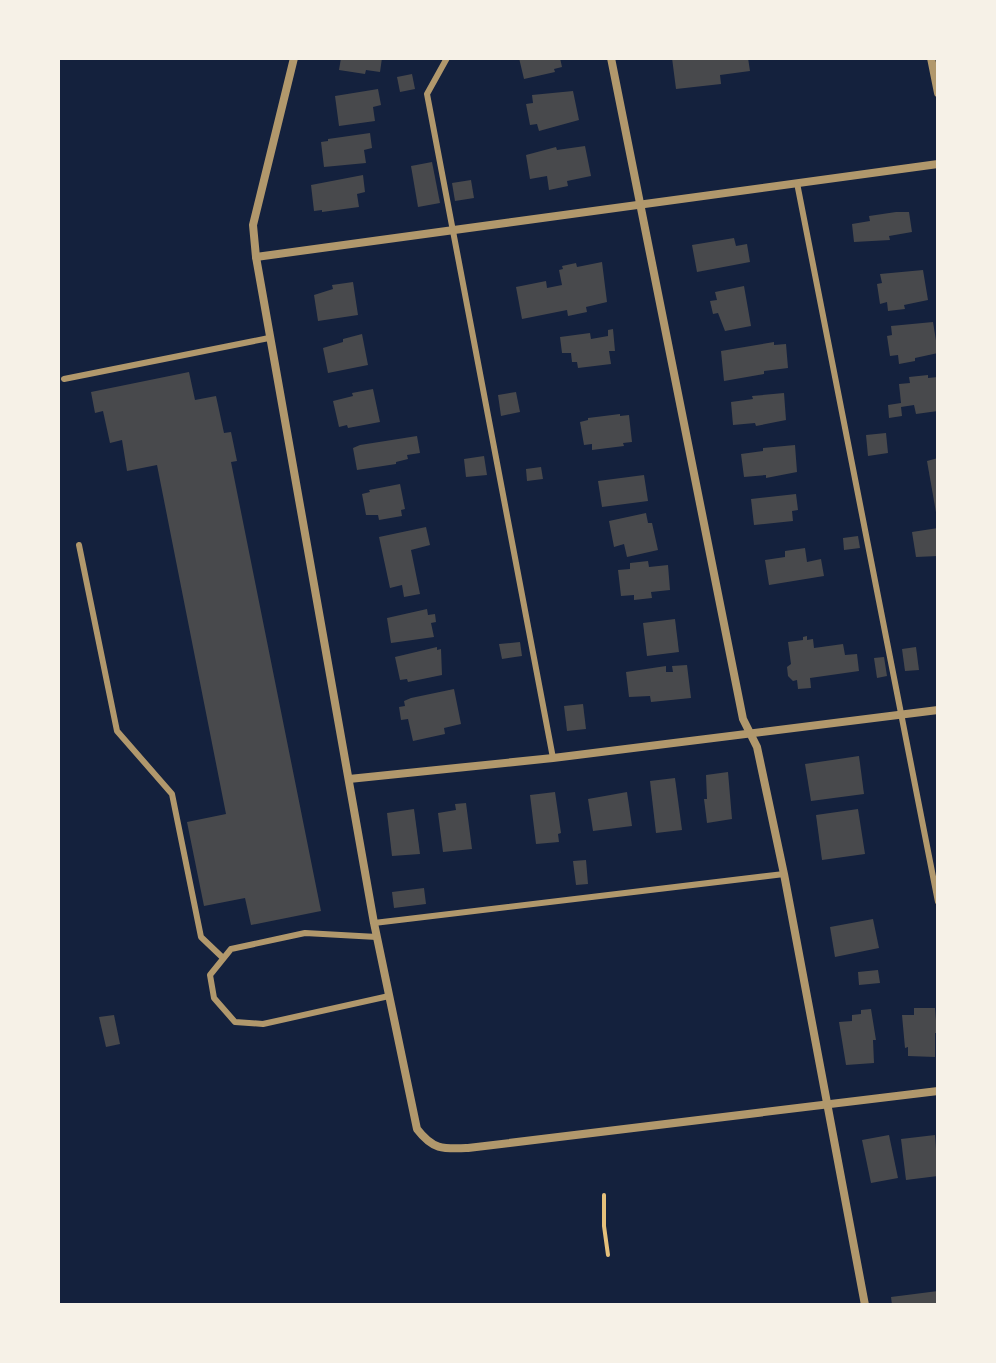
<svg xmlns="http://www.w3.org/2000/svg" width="996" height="1363" font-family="'Varela Round',sans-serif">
<rect width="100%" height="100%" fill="#14213d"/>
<g fill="#48494c">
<polygon points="341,58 382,58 380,72 366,70 365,74 339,70"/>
<polygon points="519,58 560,58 562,67 554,69 555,72 524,79"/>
<polygon points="672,58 748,58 750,71 720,75 721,84 676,89"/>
<polygon points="412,74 415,89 400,92 397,77"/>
<polygon points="378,89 381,105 373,107 375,121 339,126 335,96"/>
<polygon points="573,91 579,120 539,131 537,124 530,125 526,104 533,103 532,95"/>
<polygon points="370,133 372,148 364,150 366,163 324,167 321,142 328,141 328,139"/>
<polygon points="585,146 591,176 567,181 568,186 549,190 547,176 530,179 526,155 556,147 557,150"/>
<polygon points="432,162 440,203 418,207 411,166"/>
<polygon points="363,175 365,192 357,194 359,207 322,212 322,210 314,211 311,185"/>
<polygon points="471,180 474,198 455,201 452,183"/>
<polygon points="896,212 909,212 912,232 889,236 890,240 854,242 852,224 870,221 869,216"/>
<polygon points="734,238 736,246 747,244 750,262 697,272 692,245"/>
<polygon points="602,262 607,302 586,307 587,312 568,316 567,310 522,319 516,287 546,281 547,288 562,285 559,270 563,269 562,266 576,263 577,267"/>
<polygon points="923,270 928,300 904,305 905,309 888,311 887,302 880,304 877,284 882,283 880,274"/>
<polygon points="353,282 358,315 318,321 314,295 333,289 332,285"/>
<polygon points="744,286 751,326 725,331 718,313 713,314 710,301 717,300 715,292"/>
<polygon points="933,322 938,353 915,358 915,361 899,364 898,355 890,356 887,336 892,335 891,326"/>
<polygon points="613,329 615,351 609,351 611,364 578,368 577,362 572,362 571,353 562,353 560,337 590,333 591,339 608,336 608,330"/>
<polygon points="362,334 368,365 328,373 323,348 343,342 343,339"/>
<polygon points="774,342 774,345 786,344 788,368 764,371 764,374 724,381 721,351"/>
<polygon points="189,372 195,400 216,396 224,433 231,432 237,461 231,462 321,911 251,925 245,898 204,906 187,822 226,814 157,465 127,471 122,440 110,443 103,411 95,413 91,392"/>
<polygon points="928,375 928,378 938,377 938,411 916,414 914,405 901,407 902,416 889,418 888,405 901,403 899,384 910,383 909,377"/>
<polygon points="373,389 380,422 348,428 347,425 339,427 333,401 353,396 352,393"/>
<polygon points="516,392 520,412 501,416 498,395"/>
<polygon points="784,393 786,420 756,426 755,423 733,425 731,402 753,399 752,396"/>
<polygon points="620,414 620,416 629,415 632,442 623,443 624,446 592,450 592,444 584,445 580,422 588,420 588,418"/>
<polygon points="886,433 888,453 868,456 866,435"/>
<polygon points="417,436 420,453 407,455 408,459 396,462 396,464 357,470 353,448 360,445"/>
<polygon points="795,445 797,472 766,478 766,475 744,477 741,454 763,451 763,448"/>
<polygon points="484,456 487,475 466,477 464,459"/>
<polygon points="938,458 938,518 937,518 927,461"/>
<polygon points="541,467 543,479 527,481 526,469"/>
<polygon points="644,475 648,501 602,507 598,481"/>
<polygon points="400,484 405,509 401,510 402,516 379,520 378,515 366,515 362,494 370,492 369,490"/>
<polygon points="796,494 798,510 792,511 793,521 754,525 751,499"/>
<polygon points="646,513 648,523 652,523 658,550 627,557 624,544 614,547 609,521"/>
<polygon points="426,527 430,545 411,550 420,594 404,597 402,585 390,588 379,537"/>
<polygon points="938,528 938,556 916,557 912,532"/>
<polygon points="858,536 860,548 844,550 843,538"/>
<polygon points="805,548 807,562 821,559 824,576 769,585 765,560 785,557 785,551"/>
<polygon points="648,561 649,567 668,565 670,590 651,592 652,598 634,600 634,595 621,596 618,570 630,569 630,563"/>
<polygon points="427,609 428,615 435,614 436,622 431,623 434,637 391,643 387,618"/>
<polygon points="675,619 679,652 647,656 643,623"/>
<polygon points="807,636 807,640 813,639 814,648 843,644 845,655 857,654 859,671 810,678 811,688 798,689 797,680 793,681 788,676 787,667 791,664 788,642 803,640 803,637"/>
<polygon points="520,642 522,656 502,659 499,644"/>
<polygon points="437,647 437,650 441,649 442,675 408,682 407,679 400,680 395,657"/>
<polygon points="916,647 919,670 905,671 902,649"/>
<polygon points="884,657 887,676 877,678 874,658"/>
<polygon points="687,665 691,698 651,702 650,696 629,697 626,672 666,666 666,672 673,672 672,666"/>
<polygon points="454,689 461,724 444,728 445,734 413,741 408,719 401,720 399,707 405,706 404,701 411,698"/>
<polygon points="583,704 586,729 567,731 564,706"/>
<polygon points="859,756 864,794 811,801 805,764"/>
<polygon points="728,772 732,819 707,823 704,799 707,799 706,775"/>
<polygon points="675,778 682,830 656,833 650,781"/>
<polygon points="555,792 561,833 558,834 559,842 536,844 530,795"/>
<polygon points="627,792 632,826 593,831 588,799"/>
<polygon points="466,803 472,849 443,852 438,813 456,810 455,804"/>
<polygon points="414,809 420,854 392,856 387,813"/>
<polygon points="858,809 865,854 822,860 816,815"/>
<polygon points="586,860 588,884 576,885 573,861"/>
<polygon points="424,888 426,904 394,908 392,892"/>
<polygon points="873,919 879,948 835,957 830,927"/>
<polygon points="878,970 880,983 859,985 858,972"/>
<polygon points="914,1008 935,1008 937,1033 935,1033 935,1057 908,1056 908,1047 905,1048 902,1015 914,1015"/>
<polygon points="871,1009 876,1040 873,1040 874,1063 846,1065 839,1022 852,1021 852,1015 861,1014 861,1010"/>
<polygon points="114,1015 120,1044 106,1047 99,1017"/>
<polygon points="889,1135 898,1178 871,1183 862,1140"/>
<polygon points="935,1135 938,1176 906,1180 901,1139"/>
<polygon points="938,1291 938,1305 892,1305 891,1297"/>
</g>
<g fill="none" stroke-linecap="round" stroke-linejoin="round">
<polyline stroke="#e5c07b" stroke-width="4" points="604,1195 604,1226 608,1255"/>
<g stroke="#b1986c" stroke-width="6">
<polyline points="447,58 427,94 553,758"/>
<polyline points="797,183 938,902"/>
<polyline points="64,379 269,338"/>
<polyline points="79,545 117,731 172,794 201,937 223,958"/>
<polyline points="374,923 784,874"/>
<polyline points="377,937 305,933 231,949 210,975 214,998 235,1022 263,1024 389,996"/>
</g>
<g stroke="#b1986c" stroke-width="8">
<path d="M294,58L253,225L256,257L374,923L417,1129C433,1150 443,1149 468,1148L938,1091"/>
<polyline points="611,58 743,719 757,747 784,874 865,1305"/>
<polyline points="931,58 938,93"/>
<polyline points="256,257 938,164"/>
<polyline points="349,779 553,758 938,710"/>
</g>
</g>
<rect width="996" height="1363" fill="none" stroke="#f6f1e7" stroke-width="120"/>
</svg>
